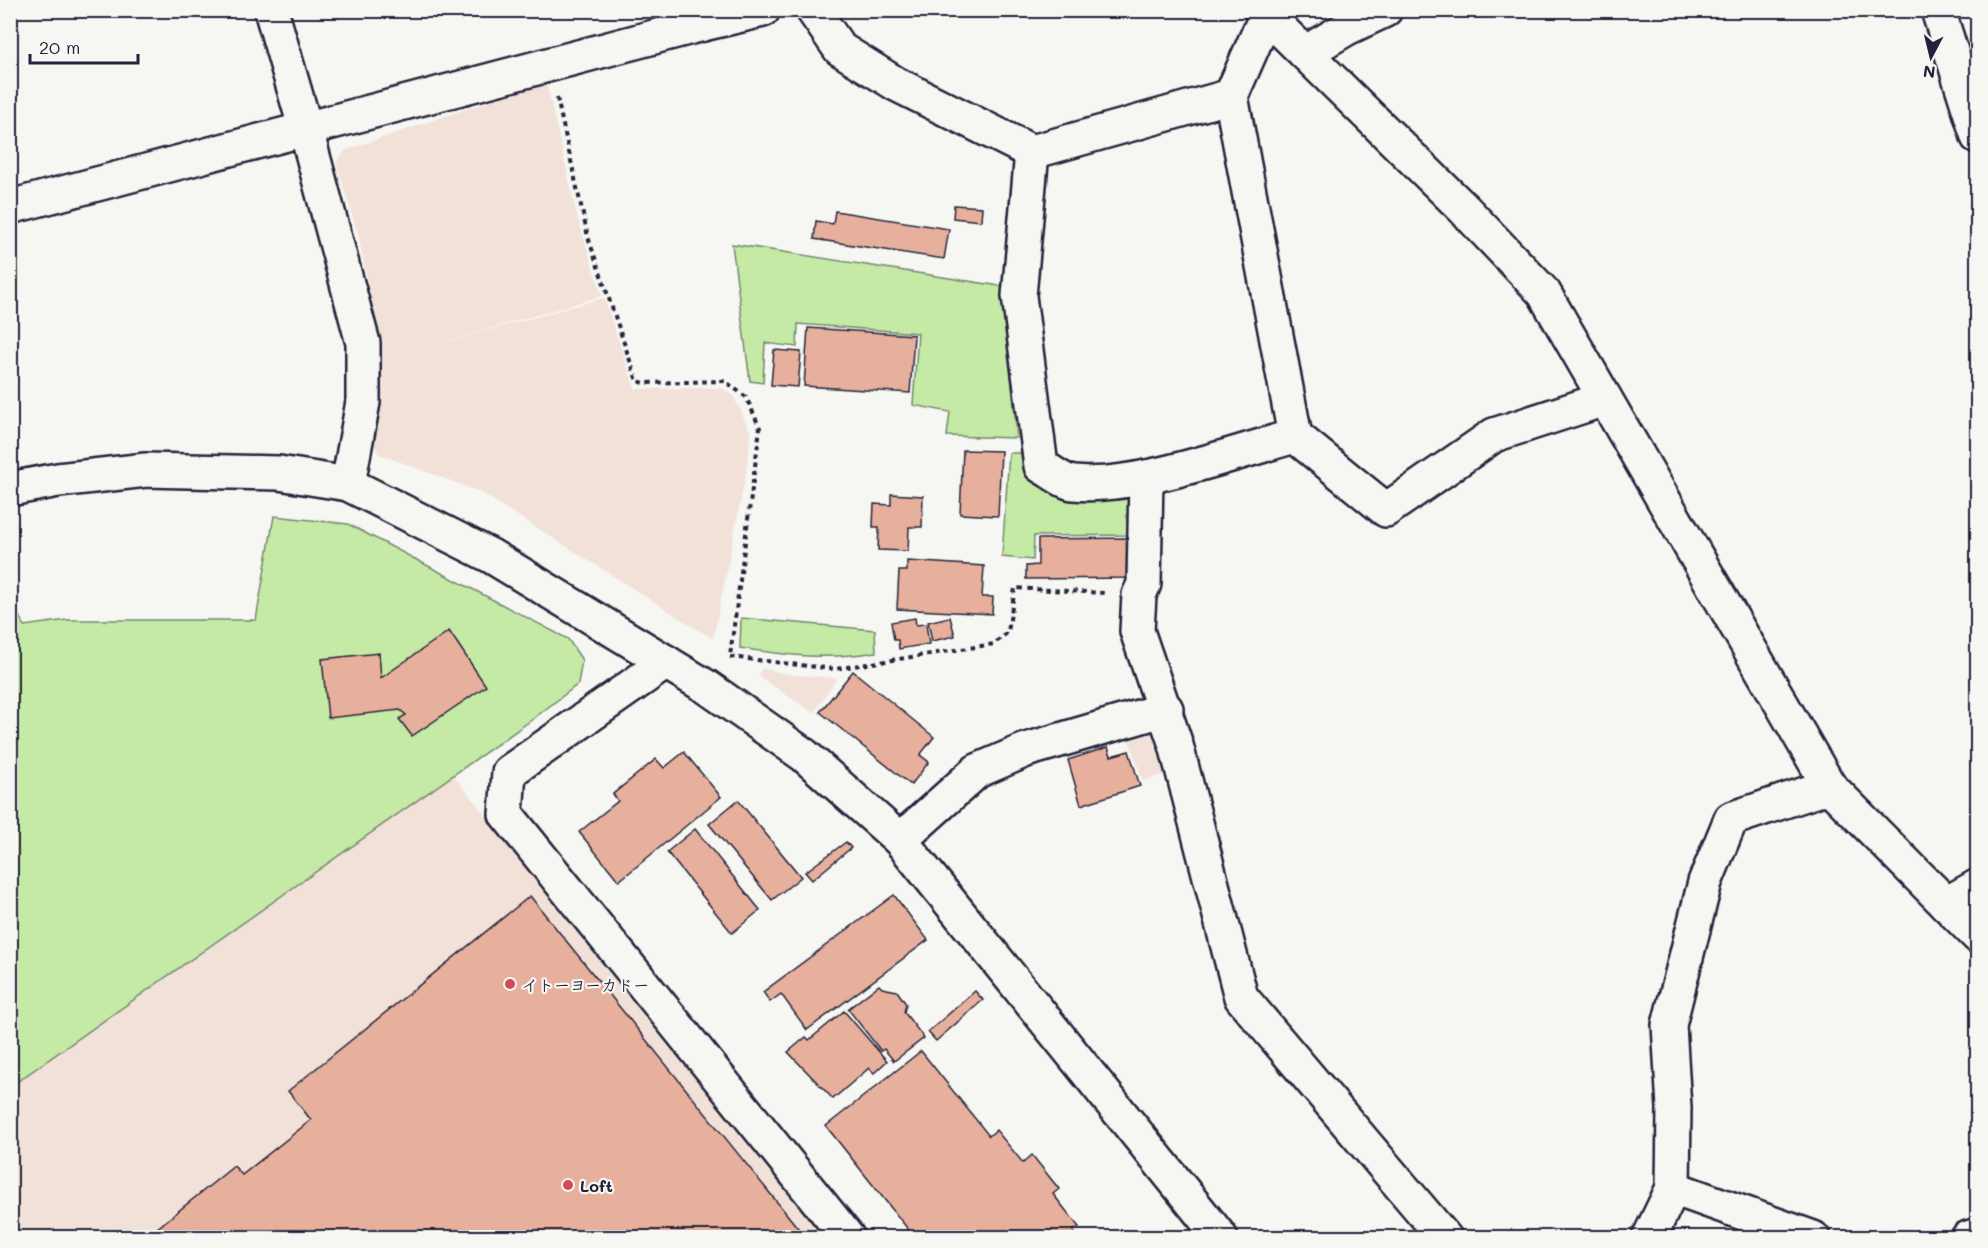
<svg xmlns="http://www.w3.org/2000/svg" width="1988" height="1248" font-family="Mali,'Klee One',sans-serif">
<rect width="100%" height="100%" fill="#f6f6f2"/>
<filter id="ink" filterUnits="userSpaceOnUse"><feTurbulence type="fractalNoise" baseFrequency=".0167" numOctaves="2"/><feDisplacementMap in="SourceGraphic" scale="12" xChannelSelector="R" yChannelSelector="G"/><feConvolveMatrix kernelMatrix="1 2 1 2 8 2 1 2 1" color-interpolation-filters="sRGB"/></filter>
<g filter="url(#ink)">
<g fill="#f2e1d8">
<polygon points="546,82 579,223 602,296 427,347 604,298 635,389 721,388 733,395 751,433 746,474 713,639 480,492 379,454 371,440 381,395 382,359 358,234 336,162 346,150"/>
<polygon points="762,668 792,675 837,678 814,713 758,676"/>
<polygon points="1151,733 1165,774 1143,781 1129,740"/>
<polygon points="453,775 826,1237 11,1237 10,1086"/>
</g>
<g fill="#c4eaa5" stroke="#738670" stroke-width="1.5">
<polygon points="732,244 1006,287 1005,312 1017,438 947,436 950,412 913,405 918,333 798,324 797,347 765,343 763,383 750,381"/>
<polygon points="1009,453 1027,453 1032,476 1060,497 1131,492 1133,535 1034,536 1033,560 1002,557"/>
<polygon points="274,516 348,524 568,639 582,660 578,684 533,719 11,1086 11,610 16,609 24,626 67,620 256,620"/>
<path d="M741,618L875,630L876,652C827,660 789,656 740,648Z"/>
</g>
<g fill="#e7b09c" stroke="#22223b" stroke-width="1.5">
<polygon points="954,205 982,207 981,221 953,218"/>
<polygon points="835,211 949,229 944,259 814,239 816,221 833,224"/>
<polygon points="808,328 914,335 910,393 804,386"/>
<polygon points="774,350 801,352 798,387 771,385"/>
<polygon points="963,450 1001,451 998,516 960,514"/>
<polygon points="891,494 923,496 922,527 909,527 908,551 878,550 879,527 873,527 874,504 891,505"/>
<polygon points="1134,538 1134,578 1026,579 1026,566 1038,565 1038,539"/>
<polygon points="907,561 984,566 982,597 993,597 992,614 897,609 899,571 907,571"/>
<polygon points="950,617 955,636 932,641 928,622"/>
<polygon points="915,618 916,625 926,624 929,644 899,649 898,640 894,640 891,622"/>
<polygon points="449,631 486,686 412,736 399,719 406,715 400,710 328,718 322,659 379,653 381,678"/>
<polygon points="853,671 934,737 920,755 929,762 911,785 820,712"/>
<polygon points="1108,747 1111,756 1129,751 1140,786 1081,805 1068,760"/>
<polygon points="684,752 721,797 619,881 579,832 618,801 613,794 656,759 664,768"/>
<polygon points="738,800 801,877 772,900 709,824"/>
<polygon points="695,829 760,910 732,933 667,852"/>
<polygon points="846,842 851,848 812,880 805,872"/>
<polygon points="894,895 928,940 807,1030 781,994 770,1002 763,992"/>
<polygon points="530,896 806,1238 145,1238 234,1166 242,1175 311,1120 288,1091"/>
<polygon points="879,985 882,988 897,991 906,1004 904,1012 924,1038 894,1061 884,1049 881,1051 848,1009"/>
<polygon points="975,991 983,1000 936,1041 928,1032"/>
<polygon points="844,1011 887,1061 874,1073 869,1068 833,1099 788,1052 806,1037 809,1040"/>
<polygon points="921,1051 989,1136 996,1130 1023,1163 1032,1155 1059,1189 1053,1194 1079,1227 1073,1231 1078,1238 915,1238 826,1126"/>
</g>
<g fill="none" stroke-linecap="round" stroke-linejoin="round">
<defs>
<g id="minor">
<polyline points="271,10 306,130 363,343 363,402 348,484"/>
<path d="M813,10L840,49L896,84L1032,152L1019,296L1041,466C1051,471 1063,482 1074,483C1136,489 1233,453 1295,436"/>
<polyline points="1261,10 1465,210 1544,293 1829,786 1978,936"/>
<polyline points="1938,10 1978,137"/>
<polyline points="703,24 763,10"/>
<polyline points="1305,53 1347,28 1385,10"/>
<polyline points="1231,96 1295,436 1386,510 1494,435 1605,399"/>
<polyline points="1032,152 1231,96 1266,16"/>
<polyline points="10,207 703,24 716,10"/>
<polyline points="1146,477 1144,584 1139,595 1137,631 1176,745 1241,997 1445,1238"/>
<polyline points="10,489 58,480 146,470 279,473 348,484 491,556 707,687 804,755 900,840 1221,1238"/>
<polyline points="666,662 509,772 506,814 848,1238"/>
<polyline points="900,840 977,771 1026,750 1166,709"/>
<polyline points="1946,904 1978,886"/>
<polyline points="1673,1188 1813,1238"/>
<polyline points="1649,1238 1673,1188 1674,1108 1669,1025 1705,882 1731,819 1829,786"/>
<polyline points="1968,1238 1978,1235"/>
</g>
</defs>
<use href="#minor" stroke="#22223b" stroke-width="38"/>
<g stroke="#22223b" stroke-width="4" stroke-dasharray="4.5 4.5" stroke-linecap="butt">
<polyline points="557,98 588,237 637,381 645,383 725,381 746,397 760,428 730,656"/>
<polyline points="730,657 835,669 994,644 1008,632 1015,588 1106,593"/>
</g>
<use href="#minor" stroke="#f6f6f2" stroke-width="33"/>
</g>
</g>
<g fill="#d1495b" stroke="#f6f6f2" stroke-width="2">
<circle cx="510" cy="984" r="6"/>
<circle cx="568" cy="1185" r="6"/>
</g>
<g text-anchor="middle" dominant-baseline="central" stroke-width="4.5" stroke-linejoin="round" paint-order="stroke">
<g font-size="16" font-weight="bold" fill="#22223b" stroke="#f6f6f2" text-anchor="start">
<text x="522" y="984">イトーヨーカドー</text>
<text x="580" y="1185">Loft</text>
</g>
</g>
<rect width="1988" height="1248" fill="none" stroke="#f6f6f2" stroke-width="36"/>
<rect x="18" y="18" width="1952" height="1212" fill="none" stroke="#22223b" stroke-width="2" filter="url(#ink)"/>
<g transform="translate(1931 57) rotate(187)" stroke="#f6f6f2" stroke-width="4.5" paint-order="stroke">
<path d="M0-4.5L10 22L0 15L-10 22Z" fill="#22223b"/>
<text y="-9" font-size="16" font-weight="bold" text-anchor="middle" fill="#22223b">N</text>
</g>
<path d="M30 54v9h108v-9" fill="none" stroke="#22223b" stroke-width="3"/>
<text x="39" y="54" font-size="18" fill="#22223b" stroke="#f6f6f2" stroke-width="4.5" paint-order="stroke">20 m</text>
</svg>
